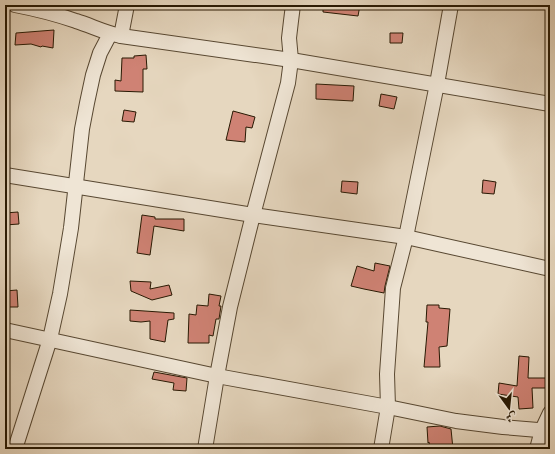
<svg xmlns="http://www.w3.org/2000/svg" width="555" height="454" font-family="Alegreya,Amiri,serif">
<rect width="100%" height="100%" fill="#e6d7bf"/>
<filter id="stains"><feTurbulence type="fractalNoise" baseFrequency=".005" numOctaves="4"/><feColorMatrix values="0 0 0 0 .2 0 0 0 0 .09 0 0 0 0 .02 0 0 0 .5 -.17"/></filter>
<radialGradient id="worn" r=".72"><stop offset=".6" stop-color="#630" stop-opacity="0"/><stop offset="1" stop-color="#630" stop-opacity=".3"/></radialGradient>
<g fill="#cf8274" stroke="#281903">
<polygon points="323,5 360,5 358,16 323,12"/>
<polygon points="54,30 53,48 42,46 41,47 31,44 15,45 16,33"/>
<polygon points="390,33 403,33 402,43 390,43"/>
<polygon points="146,55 147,69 143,69 143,92 115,91 115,80 121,81 122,58 134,58 134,56"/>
<polygon points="316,84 354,86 353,101 316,99"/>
<polygon points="381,94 397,97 394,109 379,106"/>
<polygon points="124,110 136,112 134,122 122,121"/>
<polygon points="233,111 255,117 252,128 246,127 245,142 226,140"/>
<polygon points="483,180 496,182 494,194 482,193"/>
<polygon points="342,181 358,182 357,194 341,192"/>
<polygon points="18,212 19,224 5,225 5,213"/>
<polygon points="142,215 155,217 155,219 184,219 184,231 154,226 150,255 137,253"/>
<polygon points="375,263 390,266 385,286 384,293 364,289 351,286 357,266 374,271"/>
<polygon points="130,281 151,282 150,289 169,285 172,295 152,300 131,291"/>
<polygon points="17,290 18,307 5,307 5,291"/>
<polygon points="209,294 221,296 219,306 221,306 219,319 216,319 213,336 209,335 209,343 188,343 189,314 196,315 197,305 208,306"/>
<polygon points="427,305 439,305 439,308 450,309 447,346 439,347 440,367 424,367 428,322 426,322"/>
<polygon points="130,310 174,313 174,319 168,320 165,342 150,339 150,321 141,322 130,321"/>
<polygon points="519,356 529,357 528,378 548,378 548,388 532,388 533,408 519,409 518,397 498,394 499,383 517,386"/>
<polygon points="154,372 187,378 186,391 173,390 174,383 152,379"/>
<polygon points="440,426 451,429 453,449 430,449 429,442 428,443 427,427"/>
</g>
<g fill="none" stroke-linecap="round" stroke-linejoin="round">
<defs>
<g id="minor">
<path d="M15,5C36,9 56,14 76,21C92,26 105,33 121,36L291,60L550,104"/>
<polyline points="121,36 127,5"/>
<polyline points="5,175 253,215 406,237 550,269"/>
<polyline points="5,330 217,376 388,407 456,421 503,427 550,431"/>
<polyline points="15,449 50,339 60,294 71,228 82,129 87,103 93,75 100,53 110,34"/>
<polyline points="205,449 217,376 230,307 253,215 288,83 291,60 289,38 291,21 293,5"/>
<polyline points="381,449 388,407 387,374 393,288 406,237 437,84 451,5"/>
<polyline points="537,449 542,430 550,413"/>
</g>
</defs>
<use href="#minor" stroke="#584832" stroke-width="16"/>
<use href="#minor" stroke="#efe5d5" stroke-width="14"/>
</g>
<rect width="555" height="454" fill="none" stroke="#e6d7bf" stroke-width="20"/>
<rect x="6" y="6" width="543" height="442" fill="none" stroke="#281903" stroke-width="2"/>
<rect x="10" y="10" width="535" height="434" fill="none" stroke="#281903"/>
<g transform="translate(509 408) rotate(165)" stroke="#efe5d5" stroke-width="3" paint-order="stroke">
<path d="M0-3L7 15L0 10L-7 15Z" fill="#281903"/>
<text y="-6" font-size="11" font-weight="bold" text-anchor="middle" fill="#281903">ش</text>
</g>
<rect width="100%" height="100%" filter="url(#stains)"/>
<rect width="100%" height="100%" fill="url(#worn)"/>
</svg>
